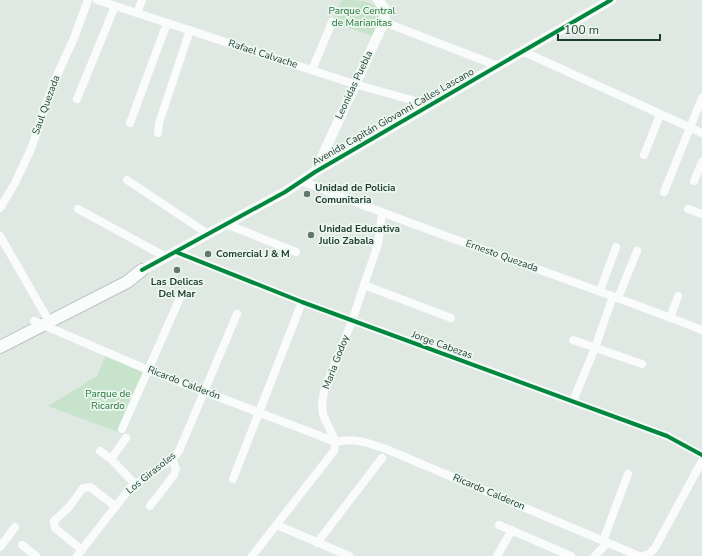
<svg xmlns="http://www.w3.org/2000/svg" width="702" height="556" font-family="'Nunito Sans',sans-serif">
<rect width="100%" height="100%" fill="#e0e8e3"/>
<g fill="#c7e3cb">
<path d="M342,0C357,0 374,0 383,13L375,37L332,22Z"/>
<polygon points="107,352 148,370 123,434 48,406 97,376"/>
</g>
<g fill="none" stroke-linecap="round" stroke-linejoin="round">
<defs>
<polyline id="secondary" points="0,347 127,282 142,270"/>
</defs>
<use href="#secondary" stroke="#b9c5be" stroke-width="14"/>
<g stroke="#fafcfb" stroke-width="8">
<polyline points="97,0 354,84 430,105"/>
<polyline points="137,13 142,0"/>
<polyline points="384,22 498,66"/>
<polyline points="522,51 702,133"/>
<polyline points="312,70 332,22"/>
<polyline points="77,99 115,6"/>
<polyline points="130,123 167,23"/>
<polyline points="158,133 159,123 190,30"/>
<polyline points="644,155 660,115"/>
<polyline points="127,180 208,234"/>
<path d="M302,181C434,235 569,278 702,330"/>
<polyline points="694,181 702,162"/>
<polyline points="664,192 702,98"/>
<polyline points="0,208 15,183 31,149 53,84 74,38 88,0"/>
<polyline points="78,209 166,257"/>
<polyline points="688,209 702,214"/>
<polyline points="226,224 296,252"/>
<polyline points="0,236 49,321"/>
<polyline points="176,252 302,302 667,436 702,455"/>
<polyline points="364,285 451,318"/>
<polyline points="600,291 616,247"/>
<polyline points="618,298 637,251"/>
<polyline points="670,318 678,296"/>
<polyline points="34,321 148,370 336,442"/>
<polyline points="573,340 642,364"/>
<polyline points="573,401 595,348 613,296"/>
<polyline points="122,429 179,300"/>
<path d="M336,442C354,437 368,443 386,449L639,556"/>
<polyline points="100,451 111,459 135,484"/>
<polyline points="111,459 126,438"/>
<polyline points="233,479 302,302"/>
<polyline points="150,506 174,475 176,469 172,459"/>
<polyline points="277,525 349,556"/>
<polyline points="499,525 571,556"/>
<polyline points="603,541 628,474"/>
<polyline points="317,543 382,458"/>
<polyline points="22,545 36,556"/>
<polyline points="0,547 15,527"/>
<polyline points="82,550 55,528 54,521 69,507 83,488 90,487 115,506"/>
<polyline points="77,556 130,488 172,459 179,451 237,314"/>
<polyline points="252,556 334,451 336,442 323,415 322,405 324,391 352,321 378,244 382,214"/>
<polyline points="497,556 512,530"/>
<polyline points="595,556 607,543"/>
<polyline points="642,556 649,554 655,548 702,461"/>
</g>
<g stroke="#fafcfb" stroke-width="10">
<polyline points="315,172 384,22 385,9 378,0"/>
<polyline points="142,270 285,192 315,172 611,0"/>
</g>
<use href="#secondary" stroke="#fafcfb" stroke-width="12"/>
<defs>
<g id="cycleway">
<polyline points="176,252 302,302 667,436 702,455"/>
<polyline points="142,270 285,192 315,172 611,0"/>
</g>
</defs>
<use href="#cycleway" stroke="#edf7f1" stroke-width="6"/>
<use href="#cycleway" stroke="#00873e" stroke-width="4"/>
</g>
<g fill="#61786e" stroke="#edf7f1" stroke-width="1.5">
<circle cx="307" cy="194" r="4"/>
<circle cx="311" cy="235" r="4"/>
<circle cx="208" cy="254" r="4"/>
<circle cx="177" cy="270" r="4"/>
</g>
<g text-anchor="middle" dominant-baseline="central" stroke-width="3.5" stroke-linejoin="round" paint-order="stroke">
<g font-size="10" fill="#237637" stroke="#edf7f1">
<text x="362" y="11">Parque Central<tspan x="362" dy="12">de Marianitas</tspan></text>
<text x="108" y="394">Parque de<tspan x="108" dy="12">Ricardo</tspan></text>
</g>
<g font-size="10" fill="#1d3b2f" stroke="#edf7f1">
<text transform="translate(263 54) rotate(18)">Rafael Calvache</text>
<text transform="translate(354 85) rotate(-65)">Leonidas Puebla</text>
<text transform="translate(46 105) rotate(-70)">Saul Quezada</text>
<text transform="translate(393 117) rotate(-30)">Avenida Capitán Giovanni Calles Lascano</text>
<text transform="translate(502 256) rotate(20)">Ernesto Quezada</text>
<text transform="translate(442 345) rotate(20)">Jorge Cabezas</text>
<text transform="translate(336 362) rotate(-69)">Maria Godoy</text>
<text transform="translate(184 383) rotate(21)">Ricardo Calderón</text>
<text transform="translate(151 473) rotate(-39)">Los Girasoles</text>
<text transform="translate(489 492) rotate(23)">Ricardo Calderon</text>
</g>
<g font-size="10" font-weight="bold" fill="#1d3b2f" stroke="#edf7f1" text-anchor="start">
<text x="315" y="188">Unidad de Policia<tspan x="315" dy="12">Comunitaria</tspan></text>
<text x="319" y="229">Unidad Educativa<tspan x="319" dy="12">Julio Zabala</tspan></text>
<text x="216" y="254">Comercial J &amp; M</text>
<text x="177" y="282" text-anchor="middle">Las Delicas<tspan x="177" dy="12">Del Mar</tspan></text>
</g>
</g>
<path d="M558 34v6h102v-6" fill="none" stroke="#1d3b2f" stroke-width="2"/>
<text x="564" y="34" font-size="12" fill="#1d3b2f" stroke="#edf7f1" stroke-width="3" paint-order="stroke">100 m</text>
</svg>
